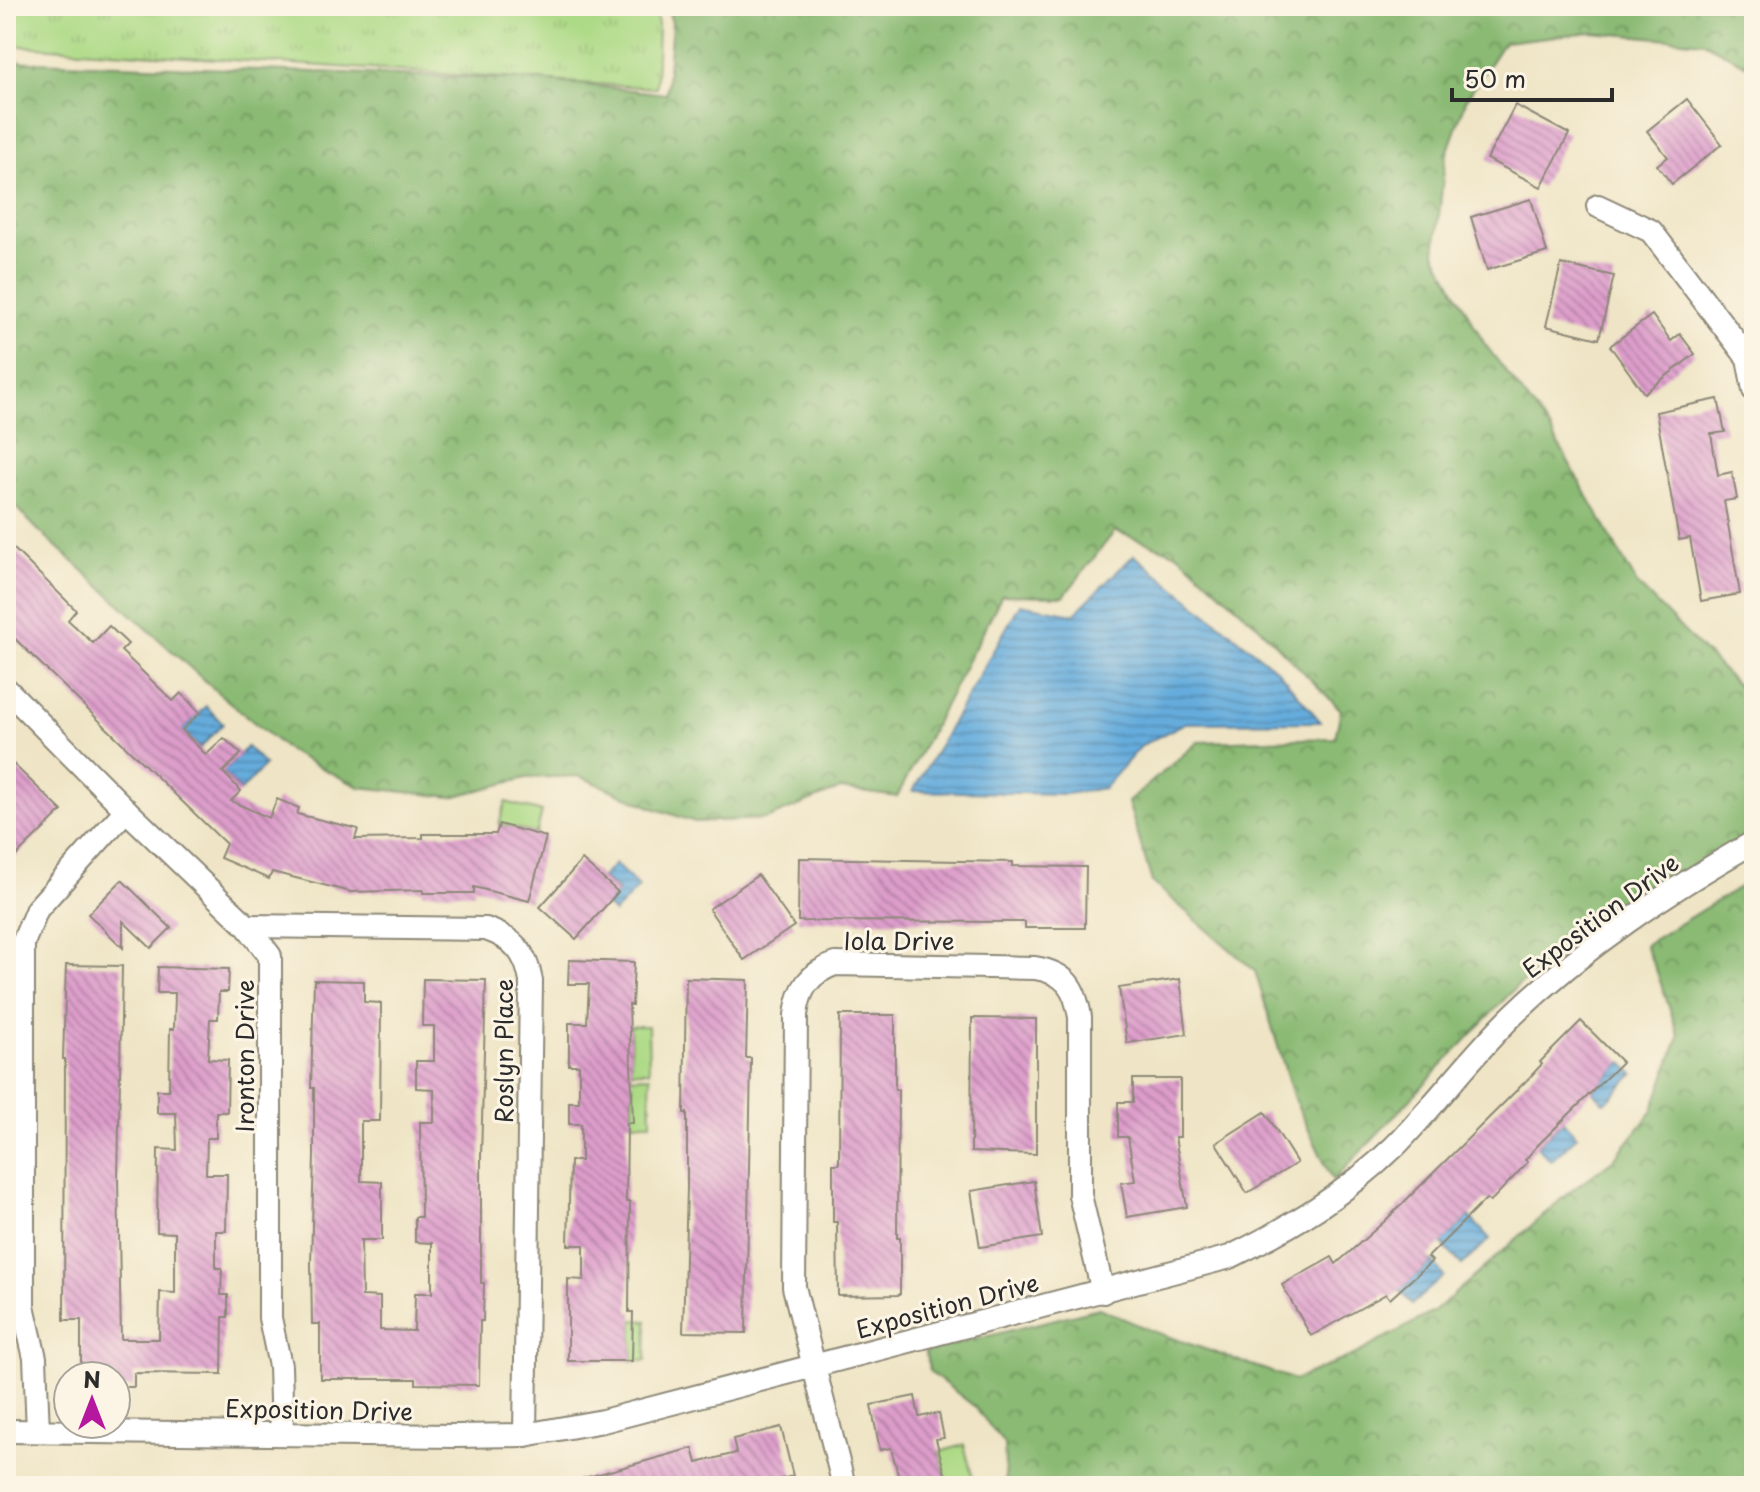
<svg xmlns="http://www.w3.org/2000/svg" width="1760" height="1492" font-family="'Playpen Sans',sans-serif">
<defs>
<pattern id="grass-tufts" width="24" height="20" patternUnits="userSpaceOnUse" patternTransform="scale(2)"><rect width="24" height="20" fill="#adda86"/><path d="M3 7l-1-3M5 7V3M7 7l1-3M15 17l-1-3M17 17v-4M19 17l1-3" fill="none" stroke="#95bb74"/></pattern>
<pattern id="forest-crowns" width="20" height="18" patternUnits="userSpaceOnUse" patternTransform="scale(2)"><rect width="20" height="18" fill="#8aba73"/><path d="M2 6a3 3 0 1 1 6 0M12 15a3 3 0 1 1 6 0" fill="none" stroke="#71975f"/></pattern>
<pattern id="water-rules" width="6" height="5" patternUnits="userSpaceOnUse" patternTransform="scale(2)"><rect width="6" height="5" fill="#65acdc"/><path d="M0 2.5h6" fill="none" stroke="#538cb3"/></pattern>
<pattern id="building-back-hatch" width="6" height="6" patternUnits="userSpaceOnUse" patternTransform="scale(2)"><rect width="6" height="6" fill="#dd9dcb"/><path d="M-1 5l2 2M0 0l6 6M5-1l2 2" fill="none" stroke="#b380a5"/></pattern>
</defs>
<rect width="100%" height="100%" fill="#fcf5e5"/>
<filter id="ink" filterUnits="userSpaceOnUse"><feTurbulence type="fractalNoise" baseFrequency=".0125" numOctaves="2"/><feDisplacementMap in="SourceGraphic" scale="16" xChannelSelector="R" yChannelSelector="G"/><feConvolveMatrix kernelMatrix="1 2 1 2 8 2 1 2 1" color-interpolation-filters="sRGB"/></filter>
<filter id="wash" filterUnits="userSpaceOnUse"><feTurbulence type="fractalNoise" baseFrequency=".006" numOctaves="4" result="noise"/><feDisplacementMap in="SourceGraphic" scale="32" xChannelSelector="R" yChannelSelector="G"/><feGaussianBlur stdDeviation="1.8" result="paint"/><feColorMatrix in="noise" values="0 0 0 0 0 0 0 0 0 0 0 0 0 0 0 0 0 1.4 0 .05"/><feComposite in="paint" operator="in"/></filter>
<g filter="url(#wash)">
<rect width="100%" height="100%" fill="#efe5c6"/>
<polygon fill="url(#grass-tufts)" stroke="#6c8258" stroke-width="2" points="6,6 654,6 658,24 656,88 6,45"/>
<g fill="url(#forest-crowns)" stroke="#5a724f" stroke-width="2">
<polygon points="667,6 1754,6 1754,69 1704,42 1591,32 1504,42 1467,98 1445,159 1435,253 1484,343 1550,429 1637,584 1754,702 1754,830 1517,986 1333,1181 1294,1099 1255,971 1152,882 1128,802 1198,742 1335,738 1341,710 1255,623 1178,554 1115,531 1064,596 1002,595 897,797 840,789 766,819 695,822 653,808 579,776 526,778 452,797 359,787 290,752 216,691 37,529 6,497 6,61 540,80 666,94 672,23"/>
<polygon points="1754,878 1754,1486 1006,1486 1004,1444 975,1407 930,1372 925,1352 1099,1308 1152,1331 1295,1380 1358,1353 1435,1311 1567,1194 1614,1159 1652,1112 1679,1036 1657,972 1645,945"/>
</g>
<g fill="#adda86" stroke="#6c8258" stroke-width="2">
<polygon points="506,802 542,812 536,834 499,824"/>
<polygon points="630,1026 648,1026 649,1071 631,1071"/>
<polygon points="650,1076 651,1123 633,1123 633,1083 626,1082 626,1077"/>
<polygon points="633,1320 647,1321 646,1361 632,1361"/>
<polygon points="964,1445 975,1486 948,1486 939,1452"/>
</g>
<g fill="url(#water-rules)" stroke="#486c84" stroke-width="2">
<polygon points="1134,555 1277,670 1321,722 1185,723 1142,745 1104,788 1066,794 913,791 1020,604 1074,614"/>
<polygon points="206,706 223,724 200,748 182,730"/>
<polygon points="247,747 265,765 241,791 223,772"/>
<polygon points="615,864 639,887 614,913 606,905 618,891 602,877"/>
<polygon points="1622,1062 1634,1074 1605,1103 1593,1091"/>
<polygon points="1563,1121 1577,1136 1551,1161 1537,1146"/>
<polygon points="1469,1216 1490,1239 1462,1265 1441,1243"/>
<polygon points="1432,1261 1444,1276 1412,1304 1399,1290"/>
</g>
<g id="blocks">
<g fill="url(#building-back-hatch)">
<polygon points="1687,99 1722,144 1672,184 1657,165 1668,157 1647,131"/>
<polygon points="1515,105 1569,134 1541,187 1487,159"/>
<polygon points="1531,199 1547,252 1487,270 1471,217"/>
<polygon points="1561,264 1614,276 1599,339 1546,326"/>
<polygon points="1652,315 1671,341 1680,334 1695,354 1644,393 1610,346"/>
<polygon points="1718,399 1725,432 1711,434 1718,475 1732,472 1737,499 1724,501 1740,594 1701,601 1690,538 1679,540 1656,412"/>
<polygon points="6,541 76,610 68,620 93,643 109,626 128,644 121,651 173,701 181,693 200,713 182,730 206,755 224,738 241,754 223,772 241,791 231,801 269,818 277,799 299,808 297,814 358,829 355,839 423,838 423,834 496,834 499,824 546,837 529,901 474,887 474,893 423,893 423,890 351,892 272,872 269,879 220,858 226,844 6,630"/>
<polygon points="6,757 62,811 16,856 6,846"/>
<polygon points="799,858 1013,862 1013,866 1086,867 1085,928 1025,928 1025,922 798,921"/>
<polygon points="582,860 618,892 576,939 540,907"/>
<polygon points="758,875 794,926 744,960 709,909"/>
<polygon points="122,880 171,928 151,948 123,921 123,948 88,914"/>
<polygon points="569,960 634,962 632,1005 629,1005 633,1123 627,1123 626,1202 630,1202 629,1312 633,1312 632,1361 568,1361 568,1279 584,1280 584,1245 568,1245 570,1161 581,1161 581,1124 569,1124 569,1102 579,1102 579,1065 569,1065 569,1023 587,1023 589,984 568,984"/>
<polygon points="66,965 122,966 118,1179 121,1339 159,1339 160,1292 175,1293 175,1233 157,1232 158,1149 177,1150 176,1113 157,1113 157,1090 169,1090 170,1029 174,1029 175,993 157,993 158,967 229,969 228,992 219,992 218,1019 210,1019 208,1059 228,1060 227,1112 216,1112 216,1138 207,1138 206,1174 227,1174 226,1231 216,1231 216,1268 222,1268 221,1295 228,1295 228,1317 223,1317 222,1374 134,1373 134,1387 116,1387 116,1376 81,1376 81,1320 64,1320 65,1059 63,1059"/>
<polygon points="686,978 748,980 746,1058 751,1058 746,1333 683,1332 687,1188 687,1113 684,1113"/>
<polygon points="423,979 486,980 481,1157 481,1283 484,1283 483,1321 480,1321 479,1385 416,1384 416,1379 320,1379 320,1324 312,1324 311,1264 314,1155 314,1088 311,1088 314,980 364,981 364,1002 381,1003 380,1121 361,1121 361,1181 382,1182 382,1240 361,1240 362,1296 380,1297 380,1330 414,1331 415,1293 432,1293 432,1243 415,1242 415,1217 421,1217 420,1122 434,1122 434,1089 416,1088 416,1061 434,1061 434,1026 422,1026"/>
<polygon points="1180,979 1187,1034 1127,1043 1119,988"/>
<polygon points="840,1015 895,1015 895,1090 898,1090 897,1238 900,1238 900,1295 838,1296 837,1222 833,1222 833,1164 839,1164"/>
<polygon points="972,1018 1036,1019 1036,1154 971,1152"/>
<polygon points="1581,1021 1622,1062 1537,1146 1525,1160 1528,1162 1490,1202 1486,1199 1428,1257 1432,1261 1390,1299 1386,1294 1311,1336 1282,1285 1332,1257 1336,1264 1386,1220 1529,1078 1542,1064 1540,1062"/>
<polygon points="1133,1079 1180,1079 1180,1137 1175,1137 1187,1207 1127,1217 1121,1183 1135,1181 1128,1137 1118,1137 1118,1102 1133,1102"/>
<polygon points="1265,1112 1297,1163 1247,1193 1216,1143"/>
<polygon points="1034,1181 1042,1237 980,1247 971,1191"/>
<polygon points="915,1396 919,1417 939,1413 944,1438 936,1439 948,1486 901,1486 891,1448 880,1450 871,1405"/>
<polygon points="781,1427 793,1476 770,1482 771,1486 578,1486 577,1480 693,1448 697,1463 736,1453 733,1439"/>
</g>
</g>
</g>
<g filter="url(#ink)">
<use href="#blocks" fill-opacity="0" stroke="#8d8878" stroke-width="2"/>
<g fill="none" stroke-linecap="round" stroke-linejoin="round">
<defs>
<g id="minor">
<polyline points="1598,206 1651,231 1748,358 1754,390"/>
<polyline points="6,689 126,810 247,926 270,956 270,1318 280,1366 282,1434"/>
<path d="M247,926L486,929C514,939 526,952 531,981L525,1435"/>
<path d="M6,1431L456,1436L525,1435L603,1421L1230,1257C1291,1227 1346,1194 1395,1146C1436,1104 1471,1056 1513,1015C1585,946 1668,891 1754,842"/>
<polyline points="38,1431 35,1358 23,1306 23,943 37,909 126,810"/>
<path d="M844,1486L794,1287L796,1015C799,988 810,973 835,964L1035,968C1066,973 1075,987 1080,1017V1195L1103,1292"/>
</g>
</defs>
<use href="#minor" stroke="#8d8878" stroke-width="26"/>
<use href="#minor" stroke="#fff" stroke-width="22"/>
</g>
</g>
<g text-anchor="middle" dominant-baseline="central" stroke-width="6" stroke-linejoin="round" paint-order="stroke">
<g font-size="24" fill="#2b2b2b" stroke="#fcf5e5">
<text transform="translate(1600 915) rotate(-37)">Exposition Drive</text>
<text x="899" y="940">Iola Drive</text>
<text transform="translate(503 1051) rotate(-90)">Roslyn Place</text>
<text transform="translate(244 1056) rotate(-90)">Ironton Drive</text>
<text transform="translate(947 1305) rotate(-15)">Exposition Drive</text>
<text transform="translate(319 1409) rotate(1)">Exposition Drive</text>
</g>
</g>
<rect width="1760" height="1492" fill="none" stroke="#fcf5e5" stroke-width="32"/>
<g transform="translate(92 1400)"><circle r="38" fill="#fcf5e5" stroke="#a8a49b" stroke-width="2"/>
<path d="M0-6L14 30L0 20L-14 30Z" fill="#b5179e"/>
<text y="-12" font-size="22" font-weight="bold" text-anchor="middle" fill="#2b2b2b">N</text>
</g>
<path d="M1452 88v12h160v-12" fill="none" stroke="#2b2b2b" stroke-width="4"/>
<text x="1464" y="88" font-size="24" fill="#2b2b2b" stroke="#fcf5e5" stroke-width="6" paint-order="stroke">50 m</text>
</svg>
